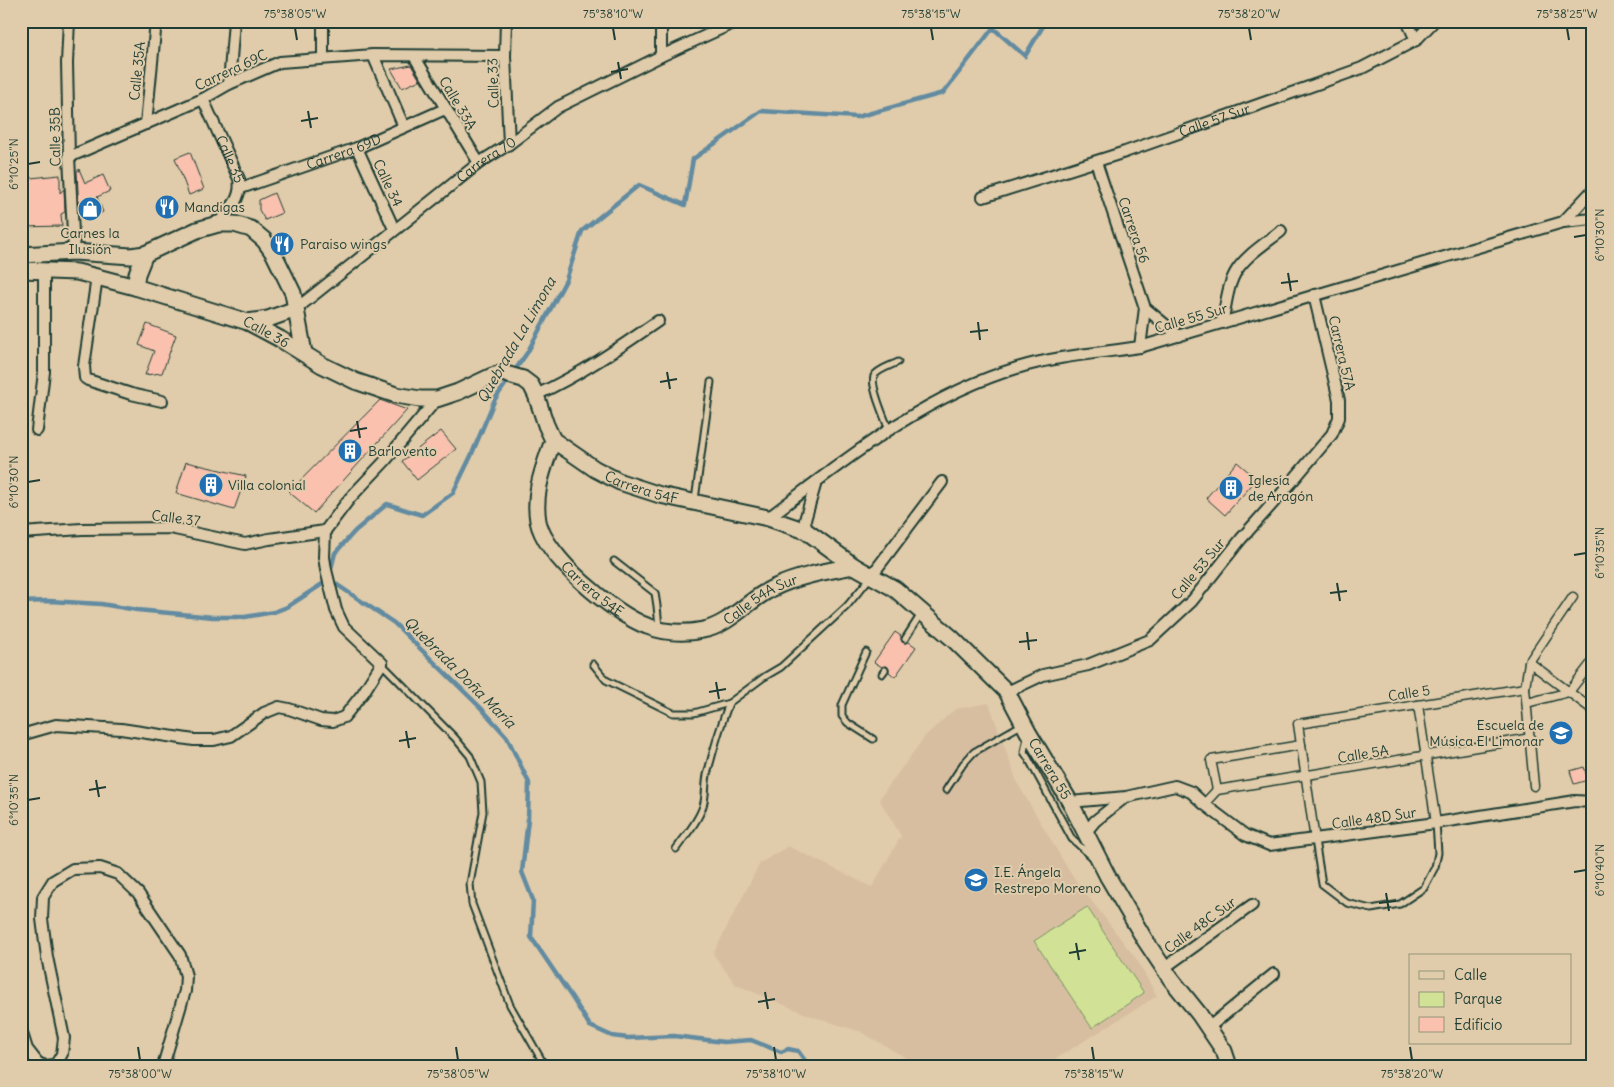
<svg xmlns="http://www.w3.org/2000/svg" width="1614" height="1087" font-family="Delius,sans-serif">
<rect width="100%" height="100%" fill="#e0ccaa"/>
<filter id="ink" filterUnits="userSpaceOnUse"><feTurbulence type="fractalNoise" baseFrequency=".02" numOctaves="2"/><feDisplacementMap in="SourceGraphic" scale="10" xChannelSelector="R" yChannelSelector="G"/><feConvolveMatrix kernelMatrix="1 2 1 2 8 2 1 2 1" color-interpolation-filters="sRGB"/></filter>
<g filter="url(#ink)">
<polygon fill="#d8bea1" points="989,703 1018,784 1071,874 1137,960 1157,996 1044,1066 927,1066 908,1059 861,1032 811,1016 736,985 713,954 760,863 788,846 872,887 901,836 879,799 925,736 955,709"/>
<polygon fill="#d1e296" stroke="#789065" points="1087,907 1144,993 1092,1028 1034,941"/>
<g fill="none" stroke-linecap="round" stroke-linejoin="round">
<g stroke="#628ba1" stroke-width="4.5">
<polyline points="513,373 527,353 566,280 582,231 639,185 685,205 693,159 761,111 857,117 943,93 993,28 1025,56 1046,21"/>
<polyline points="330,573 335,553 355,531 387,504 422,515 453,493 471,456 495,399 509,379"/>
<polyline points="21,602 49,601 101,604 137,610 213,617 245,617 274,612 287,607 327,581 333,582 394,623 481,708 507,737 529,783 528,819 522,872 533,900 531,937 573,999 590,1026 612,1036 628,1038 674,1036 724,1042 751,1040 781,1052 788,1049 798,1051 809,1066"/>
</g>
</g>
<g fill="#f9c1ae" stroke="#1f3d34">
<polygon points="411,65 420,80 402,88 391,69"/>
<polygon points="190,152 204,189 189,195 175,158"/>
<polygon points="79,169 85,183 103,175 110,191 97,197 103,212 84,221 79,210 77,172"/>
<polygon points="60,175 60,193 64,189 65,212 61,214 62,226 21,227 21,179"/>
<polygon points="274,193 282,213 265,220 259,210 259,200"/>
<polygon points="147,324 176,335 162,373 145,375 154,351 139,345"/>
<polygon points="380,400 407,410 314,513 289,492"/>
<polygon points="441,431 456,449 417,480 402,461"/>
<polygon points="186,462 246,476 234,510 176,493"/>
<polygon points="1237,462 1257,479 1225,515 1206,498"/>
<polygon points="895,632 901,636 901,639 902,642 905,643 909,642 916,647 895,677 889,672 889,669 887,666 882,667 874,662"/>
<polygon points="1584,767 1588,780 1574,784 1570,771"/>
</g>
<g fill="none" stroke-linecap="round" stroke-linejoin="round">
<defs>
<g id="service">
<path d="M889,430C885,419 870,386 874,376C877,370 892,365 898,362"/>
<polyline points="695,500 711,382"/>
<polyline points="614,561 655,593 657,606 659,627"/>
<polyline points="905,639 921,614"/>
<polyline points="866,652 842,705 842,716 848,723 873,739"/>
<polyline points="382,664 455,738 470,756 481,782 483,812 470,884 472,904 510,1005 545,1066"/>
<polyline points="593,664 606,680 673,713 694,713 729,703 764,677 781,667 847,606 870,578"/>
<polyline points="882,674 885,670"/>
<polyline points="1027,737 1024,752 1028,758 1072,839 1092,857"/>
<polyline points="946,790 963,764 974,752 1023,724"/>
<polyline points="1315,840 1322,884 1347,903 1371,909 1400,904 1424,888 1435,867 1438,853 1436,823"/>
<path d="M676,849C685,836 698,822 703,806C706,797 705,785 707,775C713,751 720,727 729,703"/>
</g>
<g id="pedestrian">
<polyline points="1529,662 1593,710"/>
<polyline points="1527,703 1569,692 1593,661"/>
<polyline points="1418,705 1436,823"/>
<polyline points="1534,786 1525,688 1529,662 1573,597"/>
<polyline points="1217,790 1211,760 1301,745"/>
<polyline points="1204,804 1217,790 1531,738"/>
<polyline points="1315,840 1298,724 1525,688"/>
</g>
<g id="minor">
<polyline points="69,21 67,63 69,157 74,252"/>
<polyline points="323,21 323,58"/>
<polyline points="506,21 505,56 509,144"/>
<polyline points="661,21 661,56"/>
<polyline points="1407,21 1416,40"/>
<polyline points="373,55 404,127"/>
<polyline points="414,56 479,163"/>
<polyline points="229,84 234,21"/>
<path id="s1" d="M203,99L239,179C243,199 229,209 218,224"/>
<polyline points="146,124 156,21"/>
<polyline points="357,148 394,229"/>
<polyline points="69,157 203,99 229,84 280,62 373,55 505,56"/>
<polyline points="1096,162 1145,308 1140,347"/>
<path id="s2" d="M241,188L357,148L445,109"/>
<path id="s3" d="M983,197L1125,152L1362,68L1416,40L1434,21"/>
<polyline points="1563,222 1593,190"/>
<polyline points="97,277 84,366 85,378 88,380 131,394 162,401"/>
<polyline points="1145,308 1179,336"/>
<path id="s4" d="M296,309L479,163L509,144L558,107L661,56L738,21"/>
<path d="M1222,323C1226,307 1227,285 1237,270C1248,254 1266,243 1281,231"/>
<path d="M536,395C580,375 619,348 658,321"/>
<polyline points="37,430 44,372 44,270"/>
<path d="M768,518C845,460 923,396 1017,368C1057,356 1099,353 1140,347L1563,222L1593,219"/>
<polyline points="806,531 805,520 816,482"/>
<polyline points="21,533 82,529 170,528 245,544 269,539 325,531"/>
<polyline points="872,575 942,482"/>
<polyline points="1007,692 1043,675 1088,665 1150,640 1192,601 1241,539 1290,484 1332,434 1339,418 1339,400 1314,295"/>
<polyline points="21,735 56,725 121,729 194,740 214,740 231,736 264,713 279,707 289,709 321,720 333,721 344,717 363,693 382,663 344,627 336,610 326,570 324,557 325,531 350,498 385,461 437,399"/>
<polyline points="1070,802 1126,797 1175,786 1191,792 1204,804 1245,835 1269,845 1436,823 1575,801 1593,802"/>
<polyline points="1086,832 1095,821 1124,798"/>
<polyline points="1164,968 1252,905"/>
<polyline points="1208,1028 1274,974"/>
<polyline points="21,1030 27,1049 38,1063 45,1066"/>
<polyline points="47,1066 56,1064 62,1054 64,1038 47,957 42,919 43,897 53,881 73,869 100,868 118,874 138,893 180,955 186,976 185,991 163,1066"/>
</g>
<g id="secondary">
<polyline points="21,255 74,252 131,256 145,254 197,230 218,224 234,224 251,229 264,240 274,254 293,293 304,353"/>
<path id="s5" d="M21,270L77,272L97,277L135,287L248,322L280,339L322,365L355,381L396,395L420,399H437L458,392L492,376L502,373L523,379L531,385L536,395L546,425L553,440L595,469L620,482L660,495L768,518L806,531L854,566L895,589L953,639L1007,692L1028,732L1070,802L1108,877L1145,940L1171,979L1199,1014L1224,1051L1229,1066"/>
<polyline points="135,287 137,274 145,254"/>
<polyline points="248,322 268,319 296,309"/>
<path id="s6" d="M553,440C544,467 533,492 538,521C545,557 614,614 647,626C665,633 684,634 703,630C730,625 749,599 773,588C798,576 827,571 854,566"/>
</g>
</defs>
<use href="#service" stroke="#1f3d34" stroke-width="9"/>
<use href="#pedestrian" stroke="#1f3d34" stroke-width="11"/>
<use href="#minor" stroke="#1f3d34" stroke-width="14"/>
<use href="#secondary" stroke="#1f3d34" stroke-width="19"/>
<use href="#service" stroke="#e0ccaa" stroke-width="5"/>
<use href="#pedestrian" stroke="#e0ccaa" stroke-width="8"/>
<use href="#minor" stroke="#e0ccaa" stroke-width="10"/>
<use href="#secondary" stroke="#e0ccaa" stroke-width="15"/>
</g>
</g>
<path fill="none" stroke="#1f3d34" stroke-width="2" d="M295,28L297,40M613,28L615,40M931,28L933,40M1249,28L1251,40M1567,28L1569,40M618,62L621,79M611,72L628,69M308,111L311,128M301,121L318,118M28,164L40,162M1574,237L1586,235M1288,273L1291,291M1281,283L1298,281M978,322L980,340M970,332L988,330M667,372L670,389M660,382L677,379M357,421L360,438M350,431L367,428M28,482L40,480M1574,555L1586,553M1337,583L1340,601M1330,593L1347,591M1027,632L1029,650M1019,642L1037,640M716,682L719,699M709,692L726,689M406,731L409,748M399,741L416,738M96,780L99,797M89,790L106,787M28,800L40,798M1574,872L1586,870M1386,893L1389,911M1379,903L1396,901M1076,943L1079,960M1069,953L1086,950M765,992L768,1009M758,1002L775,999M138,1047L140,1060M456,1047L458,1060M774,1047L776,1060M1092,1047L1094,1060M1410,1047L1412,1060"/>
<defs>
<symbol id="restaurant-disc" viewBox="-11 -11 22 22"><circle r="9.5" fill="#1f6fb2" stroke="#e0ccaa"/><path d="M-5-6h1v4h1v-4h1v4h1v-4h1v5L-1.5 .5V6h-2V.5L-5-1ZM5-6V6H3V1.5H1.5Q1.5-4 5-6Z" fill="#fff"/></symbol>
<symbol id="shop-disc" viewBox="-11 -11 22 22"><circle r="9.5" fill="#1f6fb2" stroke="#e0ccaa"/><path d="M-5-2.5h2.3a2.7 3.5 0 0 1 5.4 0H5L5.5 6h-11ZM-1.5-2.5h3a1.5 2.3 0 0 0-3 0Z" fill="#fff"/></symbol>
<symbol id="building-disc" viewBox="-11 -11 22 22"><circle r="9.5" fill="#1f6fb2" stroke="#e0ccaa"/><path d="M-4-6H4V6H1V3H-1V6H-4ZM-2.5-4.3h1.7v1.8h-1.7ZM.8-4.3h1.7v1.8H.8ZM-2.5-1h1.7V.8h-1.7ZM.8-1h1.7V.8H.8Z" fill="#fff"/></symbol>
<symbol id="school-disc" viewBox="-11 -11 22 22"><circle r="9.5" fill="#1f6fb2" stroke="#e0ccaa"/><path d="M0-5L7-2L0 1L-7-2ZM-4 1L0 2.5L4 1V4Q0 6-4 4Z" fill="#fff"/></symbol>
</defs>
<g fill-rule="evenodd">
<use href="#restaurant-disc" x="153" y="193" width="28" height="28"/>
<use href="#shop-disc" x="76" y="195" width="28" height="28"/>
<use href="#restaurant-disc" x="268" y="230" width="28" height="28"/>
<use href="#building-disc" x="336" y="437" width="28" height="28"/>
<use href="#building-disc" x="197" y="471" width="28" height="28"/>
<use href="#building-disc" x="1217" y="474" width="28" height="28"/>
<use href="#school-disc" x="1547" y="719" width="28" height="28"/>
<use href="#school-disc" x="962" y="866" width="28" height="28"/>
</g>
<g text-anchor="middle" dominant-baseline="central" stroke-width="4" stroke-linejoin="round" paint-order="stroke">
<g font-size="14" fill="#1f3d34" stroke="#e0ccaa">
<text transform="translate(231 70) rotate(-25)">Carrera 69C</text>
<text transform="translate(137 71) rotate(-84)">Calle 35A</text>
<text transform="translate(493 83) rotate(-92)">Calle 33</text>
<text transform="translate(458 103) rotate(59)">Calle 33A</text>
<text stroke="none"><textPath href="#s3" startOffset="244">Calle 57 Sur</textPath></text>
<text transform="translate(55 137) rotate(-91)">Calle 35B</text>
<text stroke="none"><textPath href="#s2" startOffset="109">Carrera 69D</textPath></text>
<text stroke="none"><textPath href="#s1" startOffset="66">Calle 35</textPath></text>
<text stroke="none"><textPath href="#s4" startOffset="242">Carrera 70</textPath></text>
<text transform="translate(388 183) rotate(65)">Calle 34</text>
<text transform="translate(1134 230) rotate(71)">Carrera 56</text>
<text transform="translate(1191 318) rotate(-16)">Calle 55 Sur</text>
<text stroke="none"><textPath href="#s5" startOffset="255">Calle 36</textPath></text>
<text transform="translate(1342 353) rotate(77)">Carrera 57A</text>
<text stroke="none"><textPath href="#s5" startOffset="704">Carrera 54F</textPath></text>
<text transform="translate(176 518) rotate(7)">Calle 37</text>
<text transform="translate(1198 569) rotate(-50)">Calle 53 Sur</text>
<text stroke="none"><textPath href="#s6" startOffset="172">Carrera 54E</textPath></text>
<text stroke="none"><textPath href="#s6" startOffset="361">Calle 54A Sur</textPath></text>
<text transform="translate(1409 693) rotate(-9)">Calle 5</text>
<text transform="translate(1363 754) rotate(-9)">Calle 5A</text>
<text stroke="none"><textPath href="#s5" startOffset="1221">Carrera 55</textPath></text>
<text transform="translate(1374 818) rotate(-8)">Calle 48D Sur</text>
<text transform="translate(1200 925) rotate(-36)">Calle 48C Sur</text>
</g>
<g font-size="14" fill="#1f3d34" stroke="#e0ccaa" text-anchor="start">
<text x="184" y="207">Mandigas</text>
<text x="90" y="233" text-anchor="middle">Carnes la<tspan x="90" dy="16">Ilusión</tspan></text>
<text x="300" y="244">Paraiso wings</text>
<text x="368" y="451">Barlovento</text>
<text x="1248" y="480">Iglesía<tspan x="1248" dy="16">de Aragón</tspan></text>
<text x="228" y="485">Villa colonial</text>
<text x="1544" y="725" text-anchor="end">Escuela de<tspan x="1544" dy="16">Música El Limonar</tspan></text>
<text x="994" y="872">I.E. Ángela<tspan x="994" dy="16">Restrepo Moreno</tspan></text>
</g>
<g font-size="15" font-style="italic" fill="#25443d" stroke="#e0ccaa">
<text transform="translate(516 340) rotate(-60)">Quebrada La Limona</text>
<text transform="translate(460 672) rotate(45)">Quebrada Doña María</text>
</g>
</g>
<rect width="1614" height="1087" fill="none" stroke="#e0ccaa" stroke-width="55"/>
<rect x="1409" y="954" width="162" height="90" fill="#e0ccaa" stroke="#93937b"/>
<rect x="1419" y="971" width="25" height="8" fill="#e0ccaa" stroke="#93937b"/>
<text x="1454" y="980" font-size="15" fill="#1f3d34">Calle</text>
<rect x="1419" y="992" width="25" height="15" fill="#d1e296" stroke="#93937b"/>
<text x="1454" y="1004" font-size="15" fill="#1f3d34">Parque</text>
<rect x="1419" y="1017" width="25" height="15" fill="#f9c1ae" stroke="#93937b"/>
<text x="1454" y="1030" font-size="15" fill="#1f3d34">Edificio</text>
<rect x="28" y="28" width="1558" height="1032" fill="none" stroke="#1f3d34" stroke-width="2"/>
<g font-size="12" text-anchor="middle" fill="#1f3d34">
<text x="295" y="18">75°38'05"W</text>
<text x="613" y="18">75°38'10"W</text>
<text x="931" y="18">75°38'15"W</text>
<text x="1249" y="18">75°38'20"W</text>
<text x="1567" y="18">75°38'25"W</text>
<text transform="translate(14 164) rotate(-90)" y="4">6°10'25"N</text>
<text transform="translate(1600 235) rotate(-90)" y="4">6°10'30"N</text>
<text transform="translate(14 482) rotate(-90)" y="4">6°10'30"N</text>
<text transform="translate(1600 553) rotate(-90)" y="4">6°10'35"N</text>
<text transform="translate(14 800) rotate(-90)" y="4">6°10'35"N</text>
<text transform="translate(1600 870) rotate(-90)" y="4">6°10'40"N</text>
<text x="140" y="1078">75°38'00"W</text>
<text x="458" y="1078">75°38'05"W</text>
<text x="776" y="1078">75°38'10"W</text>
<text x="1094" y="1078">75°38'15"W</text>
<text x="1412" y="1078">75°38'20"W</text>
</g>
</svg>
